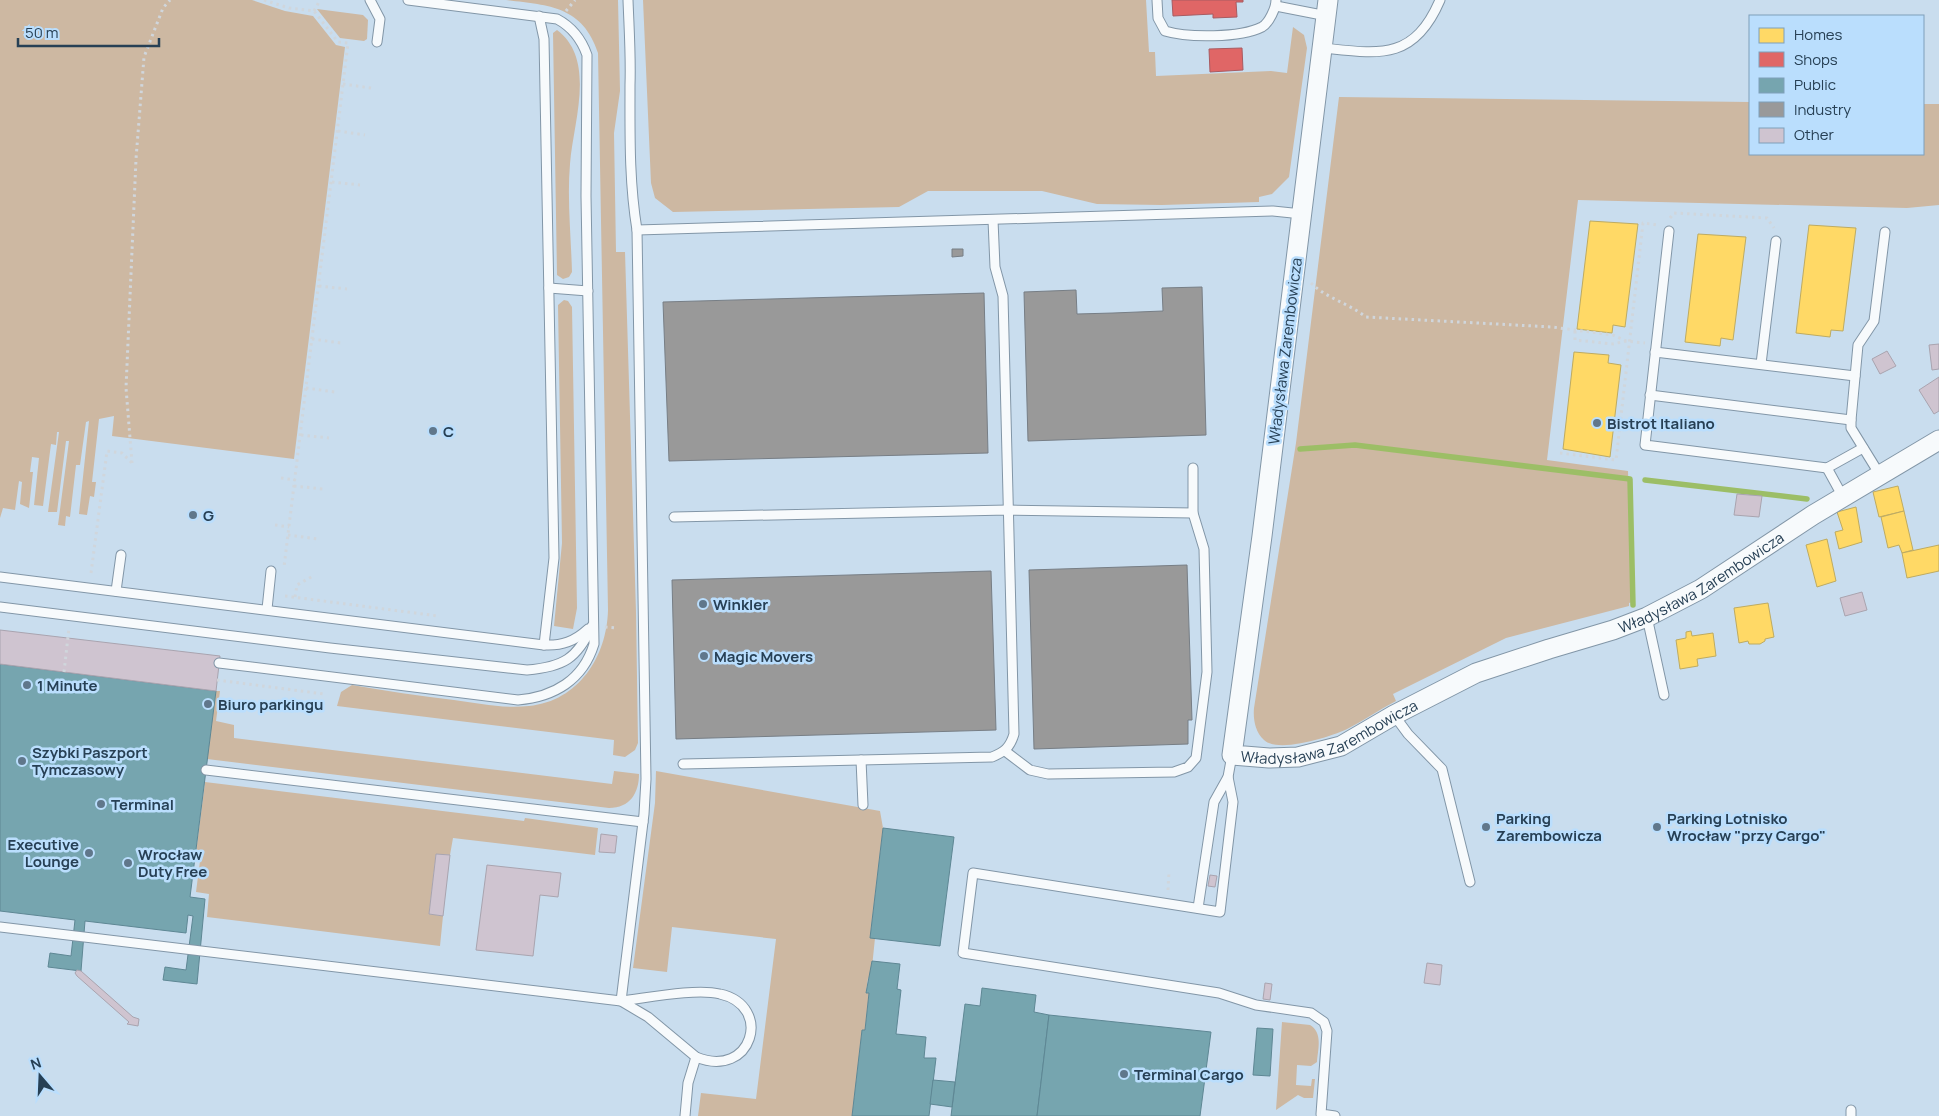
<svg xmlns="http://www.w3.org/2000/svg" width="1939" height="1116" font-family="Manrope,sans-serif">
<rect width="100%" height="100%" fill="#c9ddee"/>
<g fill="#cdb8a2">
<polygon points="0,0 252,0 285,11 313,16 336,45 345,47 294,459 112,436 114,416 99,419 92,482 96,482 94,497 90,496 87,515 79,514 89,421 86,422 80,465 76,465 70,517 66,516 65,526 58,525 69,441 66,441 57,512 48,512 59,432 57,432 56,445 51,444 43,506 34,505 39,458 32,457 30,472 33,472 29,508 20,504 22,482 19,481 15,510 3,508 0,518"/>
<path d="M506,0H618L620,91L614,133L616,252H625L636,612L638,743L635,750L625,757L613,755L614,740L337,706L341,692L352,685C386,691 419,696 454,700C478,703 504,709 529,706C579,701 607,656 608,610L598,53C583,6 548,5 506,0Z"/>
<polygon points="643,0 1146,0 1149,52 1155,52 1156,76 1271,71 1287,73 1293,27 1304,35 1307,48 1289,177 1272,194 1259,197 1259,202 1162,205 1097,204 1042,191 928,191 899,207 673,212 655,198 651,183"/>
<polygon points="317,9 363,15 368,20 367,39 364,41 340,38"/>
<path d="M557,30C597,60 573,122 570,164C567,199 571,236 572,272L569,277L563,279L557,275L553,33Z"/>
<path d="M1339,97L1750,102V154H1923V104H1939V205L1907,208L1578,200L1547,460L1628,471L1632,602L1629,603V606L1506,638L1393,694L1396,701C1380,709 1365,720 1349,728C1334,736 1278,754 1264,740C1255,732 1253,719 1254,708L1296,443Z"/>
<polygon points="564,300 568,301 572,307 577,608 573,629 554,626 562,543 558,305"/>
<path d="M216,691H220L216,721L234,725V738L612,784L614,771L639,774C639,793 630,808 609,808L207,759Z"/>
<polygon points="656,771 880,811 883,828 870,937 875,938 871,977 868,978 866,993 869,993 865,1030 862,1031 852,1116 698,1116 701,1093 756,1099 776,939 672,927 667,972 633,968 655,803"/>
<polygon points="205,782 524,821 525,818 598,828 595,855 453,838 450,855 436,854 429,914 443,916 440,946 207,917 209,894 196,892 201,853 196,852"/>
<path d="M1282,1022L1310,1025C1323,1033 1318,1049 1317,1062L1311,1066L1297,1065L1296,1085L1311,1086L1312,1079H1315L1313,1098H1304L1298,1095L1276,1110Z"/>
</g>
<g fill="#ffd966" stroke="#beab61">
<polygon points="1590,221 1638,224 1625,327 1613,325 1612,333 1577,329"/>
<polygon points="1809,225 1856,228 1843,331 1831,330 1830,337 1796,333"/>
<polygon points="1698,234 1746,237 1733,340 1721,338 1720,346 1685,342"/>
<polygon points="1574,352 1609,355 1608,363 1621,365 1610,457 1563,449"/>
<polygon points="1898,486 1904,511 1879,517 1873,492"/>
<polygon points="1856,507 1862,542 1839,549 1835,532 1843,530 1837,512"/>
<polygon points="1904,511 1913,550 1902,553 1899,545 1888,548 1881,517"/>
<polygon points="1827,539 1836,581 1817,587 1806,545"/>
<polygon points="1939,545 1939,571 1907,578 1902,553"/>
<polygon points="1768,603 1774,637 1765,639 1765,641 1760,644 1749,644 1748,641 1739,643 1734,608"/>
<polygon points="1691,631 1692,636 1713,633 1716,656 1697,659 1698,666 1680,669 1676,640 1686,638 1686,632"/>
</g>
<g fill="#e06666" stroke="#a85b61">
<polygon points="1172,0 1243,0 1243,2 1236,2 1237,17 1213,18 1213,14 1173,16"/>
<polygon points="1242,48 1243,70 1210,72 1209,49"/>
</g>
<g fill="#76a5af" stroke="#5e8794">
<polygon points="0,664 216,691 190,897 205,899 197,984 163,980 165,967 186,970 193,916 188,915 186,933 85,921 81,971 48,967 50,953 71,956 75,920 0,911"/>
<polygon points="883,828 954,837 940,946 870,938"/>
<polygon points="872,961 900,964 897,989 901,990 896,1034 926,1037 924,1058 936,1058 929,1116 852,1116 862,1030 865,1030 869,993 866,993"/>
<polygon points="982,988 1036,995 1034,1012 1049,1015 1037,1116 951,1116 965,1004 980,1006"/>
<polygon points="1049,1015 1211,1032 1200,1116 1037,1116"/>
<polygon points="1257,1028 1273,1029 1270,1076 1253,1075"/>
<polygon points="933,1080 955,1082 952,1107 930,1104"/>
</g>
<g fill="#999" stroke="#777e85">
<polygon points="952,249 963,249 963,256 952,257"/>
<polygon points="1202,287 1206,435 1028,441 1024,292 1076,290 1077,314 1113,313 1163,311 1162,288"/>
<polygon points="984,293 988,453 669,461 663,302"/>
<polygon points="1187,565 1192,720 1188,720 1188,744 1034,749 1029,570"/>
<polygon points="991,571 996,730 676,739 672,580"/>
</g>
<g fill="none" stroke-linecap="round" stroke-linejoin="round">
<g stroke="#9cbe66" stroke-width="5.5">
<polyline points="1300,449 1355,445 1630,479 1633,605"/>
<polyline points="1645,480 1807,499"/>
</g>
</g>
<g fill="#cfc4d0" stroke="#a9a4af">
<polygon points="1939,344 1939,369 1932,370 1929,345"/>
<polygon points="1887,351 1896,366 1880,374 1872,359"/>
<polygon points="1939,377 1939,411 1934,414 1919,390"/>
<polygon points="1737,494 1762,496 1759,517 1734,515"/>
<polygon points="1862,592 1867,610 1845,616 1840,598"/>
<polygon points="0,630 220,656 216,691 0,664"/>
<polygon points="601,834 617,836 615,853 599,852"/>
<polygon points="436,854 450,855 443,916 429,914"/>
<polygon points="487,865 561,873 558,897 540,895 533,956 476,950"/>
<polygon points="1210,875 1217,876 1215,887 1208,886"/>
<polygon points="1427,963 1442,965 1440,985 1424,983"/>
<polygon points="77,970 81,971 133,1017 139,1019 138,1026 127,1024 129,1022 77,976 75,973"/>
<polygon points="1265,983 1272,984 1270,1000 1263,999"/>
</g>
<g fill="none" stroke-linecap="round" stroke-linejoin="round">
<defs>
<g id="lane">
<polyline points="370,0 380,19 377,42"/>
<path d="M1157,0L1158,18L1165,31C1188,38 1240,38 1262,27C1269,23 1276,8 1276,0"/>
<polyline points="1276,6 1327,16"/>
<polyline points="539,16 544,39 554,558 544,645"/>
<path d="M1323,48C1379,54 1414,61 1440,0"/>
<polyline points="637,230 1273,211 1302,214"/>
<polyline points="1669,231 1645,445 1827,468 1863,448"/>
<polyline points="549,288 588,291"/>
<polyline points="1655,352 1855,376"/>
<polyline points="1761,364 1776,241"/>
<polyline points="1650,395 1851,420"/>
<polyline points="1827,468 1843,497"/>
<polyline points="1880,475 1851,428 1851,420 1858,345 1874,321 1885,232"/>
<polyline points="674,517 1008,510 1193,513"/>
<path d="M0,577L544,645C562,646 575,641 588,629"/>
<polyline points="116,591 121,555"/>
<path d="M0,607L330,648L527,670C563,667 577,659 592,626"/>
<polyline points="267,609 271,571"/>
<polyline points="1647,617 1664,695"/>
<path d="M219,663L518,700C554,697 583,680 594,644L586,196L587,55C581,38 572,27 557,19L408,0"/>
<polyline points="1394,715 1408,734 1442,769 1470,882"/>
<polyline points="1005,751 1030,770 1048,774 1174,772 1188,767 1196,758 1207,672 1204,549 1193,513 1193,468"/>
<polyline points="861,760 863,805"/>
<path d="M683,764L992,757C1004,752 1010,748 1014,734L1003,296L995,267L993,220"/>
<polyline points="206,770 643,822"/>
<polyline points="1228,777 1233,802 1220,912 973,873 963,953 1219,993 1256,1005 1311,1013 1324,1022 1327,1031 1321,1114 1335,1116"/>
<polyline points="1198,908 1214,802 1228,777 1232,755"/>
<path d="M0,927L621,1001C647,998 696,988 720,994C774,1006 752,1080 696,1057L648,1017L621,1001"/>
<path d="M621,1001L644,814L646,779L637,230C629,181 630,134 630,85C631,56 629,28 628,0"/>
<polyline points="685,1116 688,1083 696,1057"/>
<polyline points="1851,1116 1851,1110"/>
</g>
<g id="street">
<path id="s1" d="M1328,0L1262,536L1232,755L1269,758L1298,757L1341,746L1394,715L1476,673L1549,649L1613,630L1647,617L1701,589L1813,515L1939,440"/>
</g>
</defs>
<use href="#lane" stroke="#8296a7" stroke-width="11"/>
<use href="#street" stroke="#8296a7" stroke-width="21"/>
<g stroke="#d0d6dc" stroke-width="3" stroke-dasharray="2.5 4" stroke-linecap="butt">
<polyline points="264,0 289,8 314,11 338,42 348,43 284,567"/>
<polyline points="314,11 320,0"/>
<polyline points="566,11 575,0"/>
<polyline points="343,84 371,88"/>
<polyline points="338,131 365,135"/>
<polyline points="332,182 360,185"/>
<polyline points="1670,218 1674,213 1767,218 1774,228"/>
<path d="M1311,283C1326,298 1348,303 1366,317L1552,327L1613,335L1626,341L1645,343"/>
<polyline points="319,286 347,289"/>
<polyline points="1575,331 1575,340 1613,344 1626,341"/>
<polyline points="312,339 341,343"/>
<polyline points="306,388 335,392"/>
<polyline points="301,435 329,438"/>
<polyline points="1560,453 1616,460 1643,223 1658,225"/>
<polyline points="132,463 126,388 136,159 144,57 163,8 170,0"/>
<polyline points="281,478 295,480"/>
<polyline points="294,486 323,489"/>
<polyline points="275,525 289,527"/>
<polyline points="288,535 318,539"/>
<polyline points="91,573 107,451 122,453 132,463"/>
<polyline points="285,596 438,616"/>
<polyline points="295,597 297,585 313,576"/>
<polyline points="605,627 617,628"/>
<polyline points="64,672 69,628"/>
<polyline points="217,680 324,694"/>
<polyline points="1168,890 1169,872"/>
</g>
<use href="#lane" stroke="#f7fafc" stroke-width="9"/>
<use href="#street" stroke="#f7fafc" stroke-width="19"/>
</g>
<g fill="#60778b" stroke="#badefd" stroke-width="2">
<circle cx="1597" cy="423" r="5"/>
<circle cx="433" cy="431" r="5"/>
<circle cx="193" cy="515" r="5"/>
<circle cx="703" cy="604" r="5"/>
<circle cx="704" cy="656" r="5"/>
<circle cx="27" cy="685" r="5"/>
<circle cx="208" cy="704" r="5"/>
<circle cx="22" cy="761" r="5"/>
<circle cx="101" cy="804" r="5"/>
<circle cx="1486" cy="827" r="5"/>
<circle cx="1657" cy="827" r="5"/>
<circle cx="89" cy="853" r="5"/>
<circle cx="128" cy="863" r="5"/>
<circle cx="1124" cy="1074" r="5"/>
</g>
<g text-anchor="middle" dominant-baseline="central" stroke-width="5" stroke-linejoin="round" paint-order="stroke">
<g font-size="15" fill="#274055" stroke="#badefd">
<text transform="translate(1285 351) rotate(-83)">Władysława Zarembowicza</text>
<text stroke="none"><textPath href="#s1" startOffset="1269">Władysława Zarembowicza</textPath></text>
<text stroke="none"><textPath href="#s1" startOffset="864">Władysława Zarembowicza</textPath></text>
</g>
<g font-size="15" font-weight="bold" fill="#274055" stroke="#badefd" text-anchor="start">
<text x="1607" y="423">Bistrot Italiano</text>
<text x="443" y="431">C</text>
<text x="203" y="515">G</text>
<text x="713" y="604">Winkler</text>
<text x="714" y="656">Magic Movers</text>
<text x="37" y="685">1 Minute</text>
<text x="218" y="704">Biuro parkingu</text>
<text x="32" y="752">Szybki Paszport<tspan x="32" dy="17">Tymczasowy</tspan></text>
<text x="111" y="804">Terminal</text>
<text x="1496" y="818">Parking<tspan x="1496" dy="17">Zarembowicza</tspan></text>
<text x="1667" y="818">Parking Lotnisko<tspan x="1667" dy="17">Wrocław "przy Cargo"</tspan></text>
<text x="79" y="844" text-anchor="end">Executive<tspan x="79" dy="17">Lounge</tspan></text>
<text x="138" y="854">Wrocław<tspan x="138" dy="17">Duty Free</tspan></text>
<text x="1134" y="1074">Terminal Cargo</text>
</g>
</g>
<rect x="1749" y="15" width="175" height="140" fill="#badefd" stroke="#7f9fba"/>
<rect x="1759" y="28" width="25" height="15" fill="#ffd966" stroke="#7f9fba"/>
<text x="1794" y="40" font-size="15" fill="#274055">Homes</text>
<rect x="1759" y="52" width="25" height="15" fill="#e06666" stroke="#7f9fba"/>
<text x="1794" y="65" font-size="15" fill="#274055">Shops</text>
<rect x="1759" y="78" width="25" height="15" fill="#76a5af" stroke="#7f9fba"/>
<text x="1794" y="90" font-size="15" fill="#274055">Public</text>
<rect x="1759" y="102" width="25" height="15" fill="#999999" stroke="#7f9fba"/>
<text x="1794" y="115" font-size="15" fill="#274055">Industry</text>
<rect x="1759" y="128" width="25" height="15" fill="#cfc4d0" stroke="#7f9fba"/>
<text x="1794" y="140" font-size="15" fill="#274055">Other</text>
<g transform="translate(40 1076) rotate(341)" stroke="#badefd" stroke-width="4" paint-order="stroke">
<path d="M0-4L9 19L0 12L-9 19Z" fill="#274055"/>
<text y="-8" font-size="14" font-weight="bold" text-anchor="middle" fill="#274055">N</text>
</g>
<path d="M18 38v8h141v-8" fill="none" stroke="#274055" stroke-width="2.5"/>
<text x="25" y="38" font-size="15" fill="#274055" stroke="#badefd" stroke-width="4" paint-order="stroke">50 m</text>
</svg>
